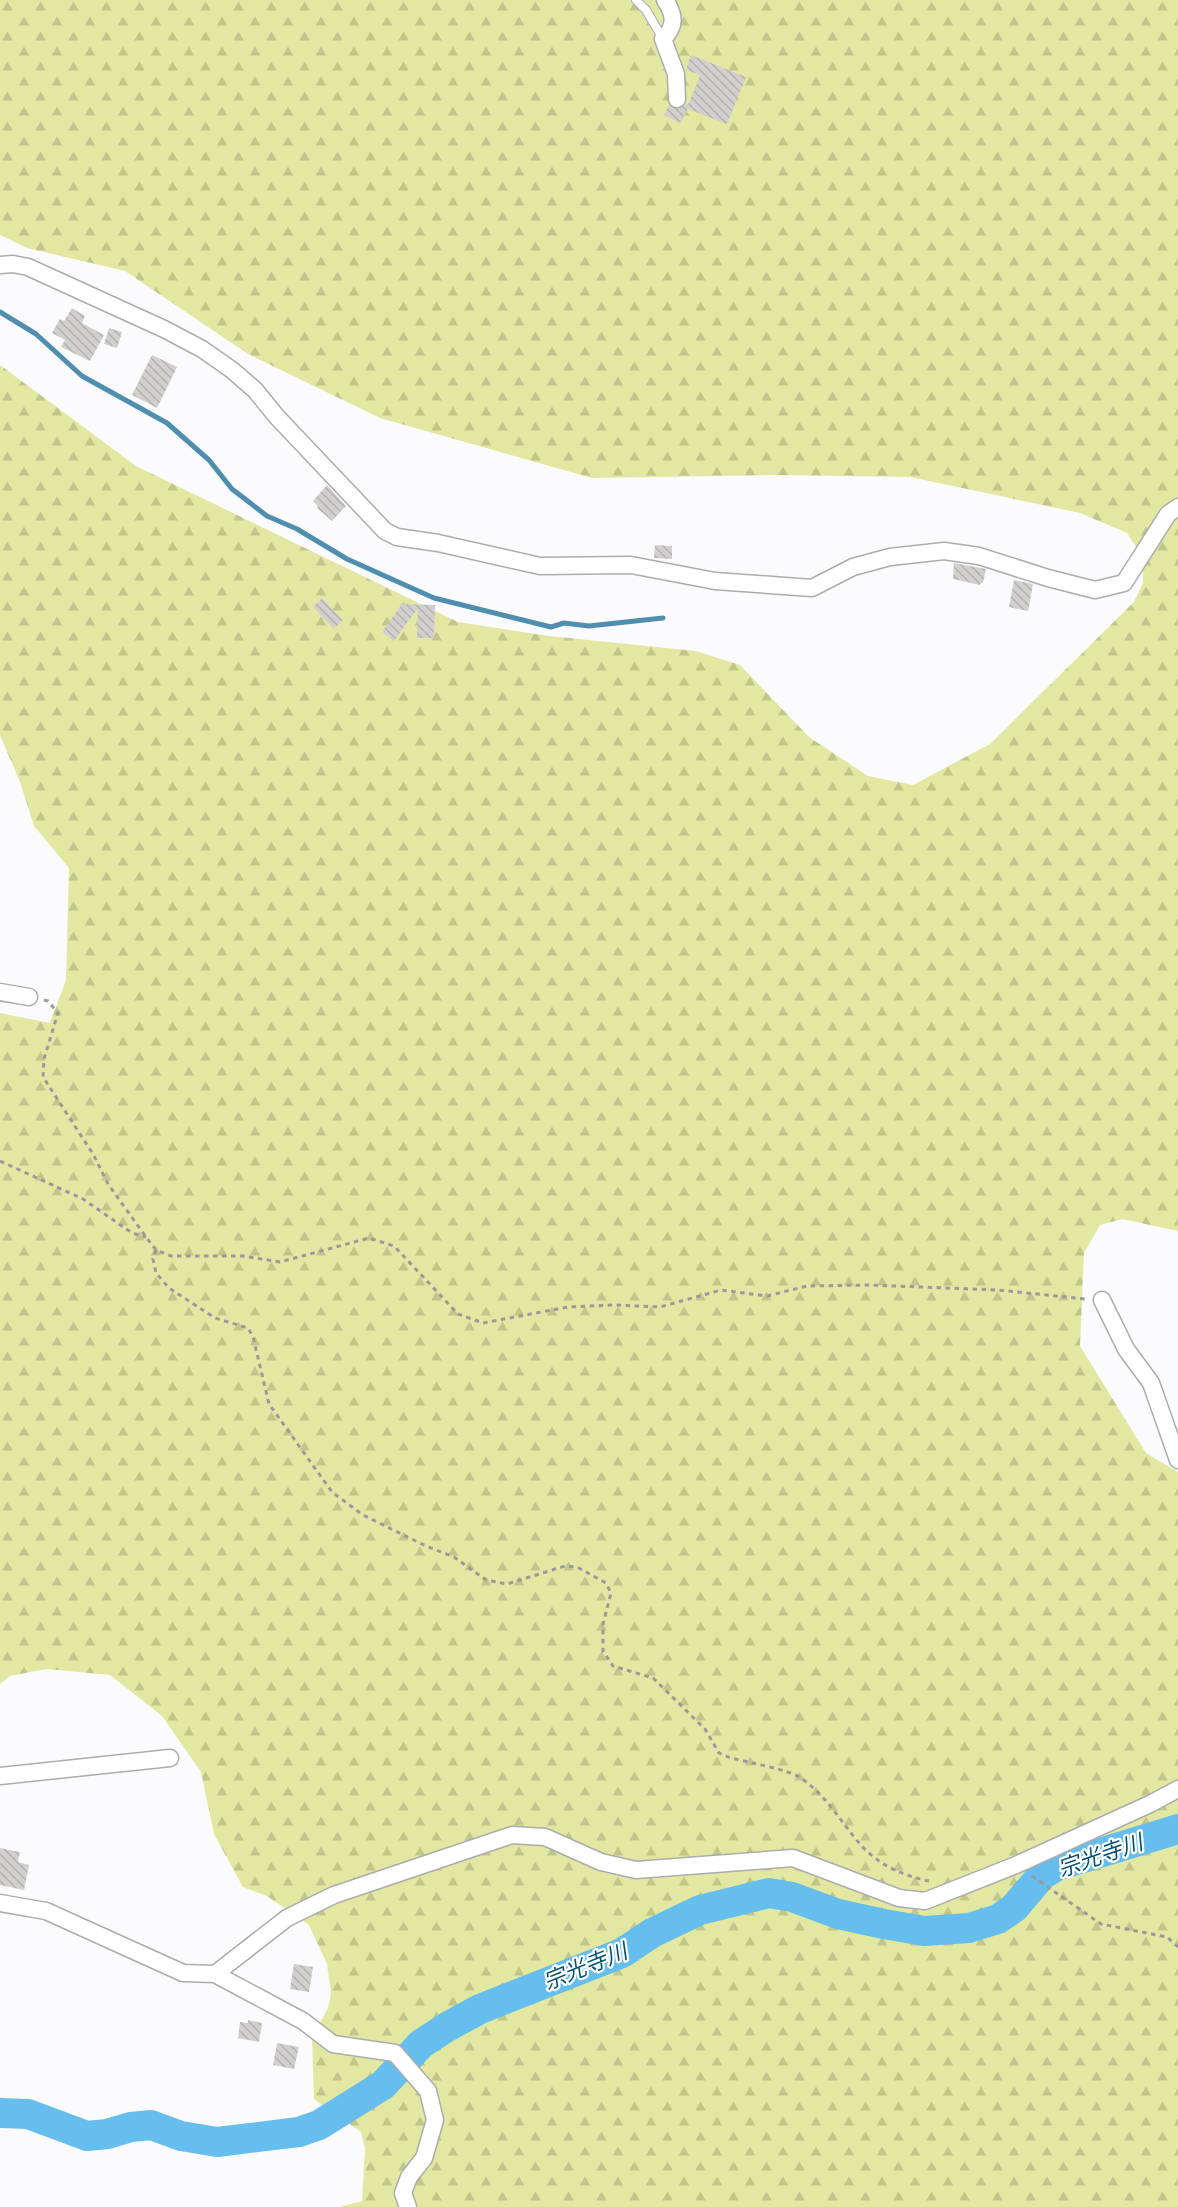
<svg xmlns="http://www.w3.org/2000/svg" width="1178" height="2207" font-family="'PT Sans Narrow','Noto Sans JP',sans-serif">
<defs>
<pattern id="forest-firs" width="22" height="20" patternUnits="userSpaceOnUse" patternTransform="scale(1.5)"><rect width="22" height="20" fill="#e2e8a1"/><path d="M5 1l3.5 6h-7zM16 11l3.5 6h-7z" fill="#c1c78a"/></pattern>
<pattern id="building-back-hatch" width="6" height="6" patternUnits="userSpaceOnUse" patternTransform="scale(1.5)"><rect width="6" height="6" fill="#d2d0cf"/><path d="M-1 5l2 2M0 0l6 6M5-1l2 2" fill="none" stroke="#b4b2b1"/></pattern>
</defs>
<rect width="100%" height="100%" fill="#fbfbfd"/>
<polygon fill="url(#forest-firs)" points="0,0 1178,0 1178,1231 1122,1219 1100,1225 1084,1253 1080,1346 1146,1453 1178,1472 1178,2207 339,2207 362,2201 365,2149 361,2132 314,2099 312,2038 328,2008 331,1993 327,1964 309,1925 267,1896 243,1887 214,1834 201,1772 162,1716 110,1675 46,1669 10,1676 0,1684 0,1013 50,1023 66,980 69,868 34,826 20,782 0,735 0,365 136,466 458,622 549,636 696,651 740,665 809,737 868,776 913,785 990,744 1134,602 1143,583 1143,557 1127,533 1080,513 910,477 775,475 592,478 380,418 248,354 125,271 27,248 0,235"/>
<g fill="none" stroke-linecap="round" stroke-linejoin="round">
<polyline stroke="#508eb0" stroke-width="5" points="0,312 36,334 82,376 167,423 209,460 232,489 267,516 297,529 347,559 434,598 551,627 564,623 589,626 663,618"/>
<polyline stroke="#65beed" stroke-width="30" points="0,2113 28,2114 87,2136 107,2134 131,2127 151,2125 181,2136 217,2142 299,2132 319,2125 383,2085 421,2044 447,2027 480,2009 622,1953 652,1933 700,1910 769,1893 792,1897 838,1914 884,1924 924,1931 969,1928 998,1919 1014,1908 1042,1875 1057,1866 1178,1829"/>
</g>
<g fill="url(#building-back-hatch)">
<polygon points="691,55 746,77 727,124 688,109 680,123 664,115 669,105 678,109 689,103 700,75 686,70"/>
<polygon points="72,308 85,316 82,323 104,335 90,361 61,347 65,340 52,333 60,319 64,321"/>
<polygon points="109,328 122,332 117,348 104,344"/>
<polygon points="152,355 177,367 157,408 132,395"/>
<polygon points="327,485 346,506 332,521 317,508 318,506 313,501"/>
<polygon points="655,545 672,546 672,559 654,558"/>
<polygon points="954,563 986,569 983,583 981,583 980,585 953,579"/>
<polygon points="1014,580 1033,584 1028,611 1009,607"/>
<polygon points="322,598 343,620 334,629 313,607"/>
<polygon points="402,604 435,605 434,638 417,638 418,608 394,641 382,632"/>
<polygon points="0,1848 20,1852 18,1862 29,1865 24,1890 0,1885"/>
<polygon points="294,1964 313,1967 309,1992 290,1989"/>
<polygon points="248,2020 262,2023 259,2042 238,2038 240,2022 248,2023"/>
<polygon points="277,2043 299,2047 294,2069 273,2065"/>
</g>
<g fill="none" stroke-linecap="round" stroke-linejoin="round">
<defs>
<polyline id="lane" points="636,0 646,10 663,39"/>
<g id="street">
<path d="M665,0C675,15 676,26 663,39L676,74L677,99"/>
<polyline points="0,265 13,264 28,267 164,329 202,349 232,370 255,390 277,417 385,531 397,537 438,543 540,566 631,565 715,581 812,588 853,567 890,557 944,551 979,556 1048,578 1095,590 1124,583 1168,514 1178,507"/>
<polyline points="0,992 29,997"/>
<polyline points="1102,1300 1126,1349 1151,1383 1178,1460"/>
<polyline points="0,1776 170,1758"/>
<polyline points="0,1903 46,1911 183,1973 215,1974 303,2021 333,2044 395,2053 428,2091 435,2120 424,2158 409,2177 403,2193 408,2207"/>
<polyline points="215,1974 287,1918 334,1895 512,1835 545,1837 601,1862 636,1870 793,1858 899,1898 925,1901 1016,1865 1150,1804 1178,1789"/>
</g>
</defs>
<use href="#lane" stroke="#abacad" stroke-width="10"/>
<use href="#street" stroke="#abacad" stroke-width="19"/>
<g stroke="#9a9a9b" stroke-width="3" stroke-dasharray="4.5 4.5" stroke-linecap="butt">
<polyline points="44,1000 48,1001 58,1013 44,1059 43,1077 93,1154 108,1184 146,1237 156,1250 171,1256 243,1256 280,1262 369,1238 394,1246 458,1314 483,1323 568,1307 614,1305 660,1307 721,1290 767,1296 807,1286 869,1285 998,1290 1085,1299"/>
<polyline points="0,1161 83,1199 132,1233 146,1237"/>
<path d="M156,1250L153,1259L156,1273L169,1288L215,1318L248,1328L253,1337L269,1404L332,1492L363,1515L426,1546L454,1557L486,1580L507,1584L565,1566L577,1567L606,1583L611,1593L603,1624V1651L613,1666L653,1678L705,1729L719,1753L728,1757C745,1762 787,1769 799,1777C824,1793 837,1816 855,1838C874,1863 900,1875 929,1881"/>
<polyline points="1032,1876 1101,1924 1167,1937 1178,1947"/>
</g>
<use href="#lane" stroke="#fff" stroke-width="8"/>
<use href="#street" stroke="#fff" stroke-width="16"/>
</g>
<g text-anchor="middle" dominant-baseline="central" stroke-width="4.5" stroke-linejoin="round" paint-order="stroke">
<g font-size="22" font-style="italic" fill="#045170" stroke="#fff">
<text transform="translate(1100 1855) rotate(-19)">宗光寺川</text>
<text transform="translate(585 1966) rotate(-22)">宗光寺川</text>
</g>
</g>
</svg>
